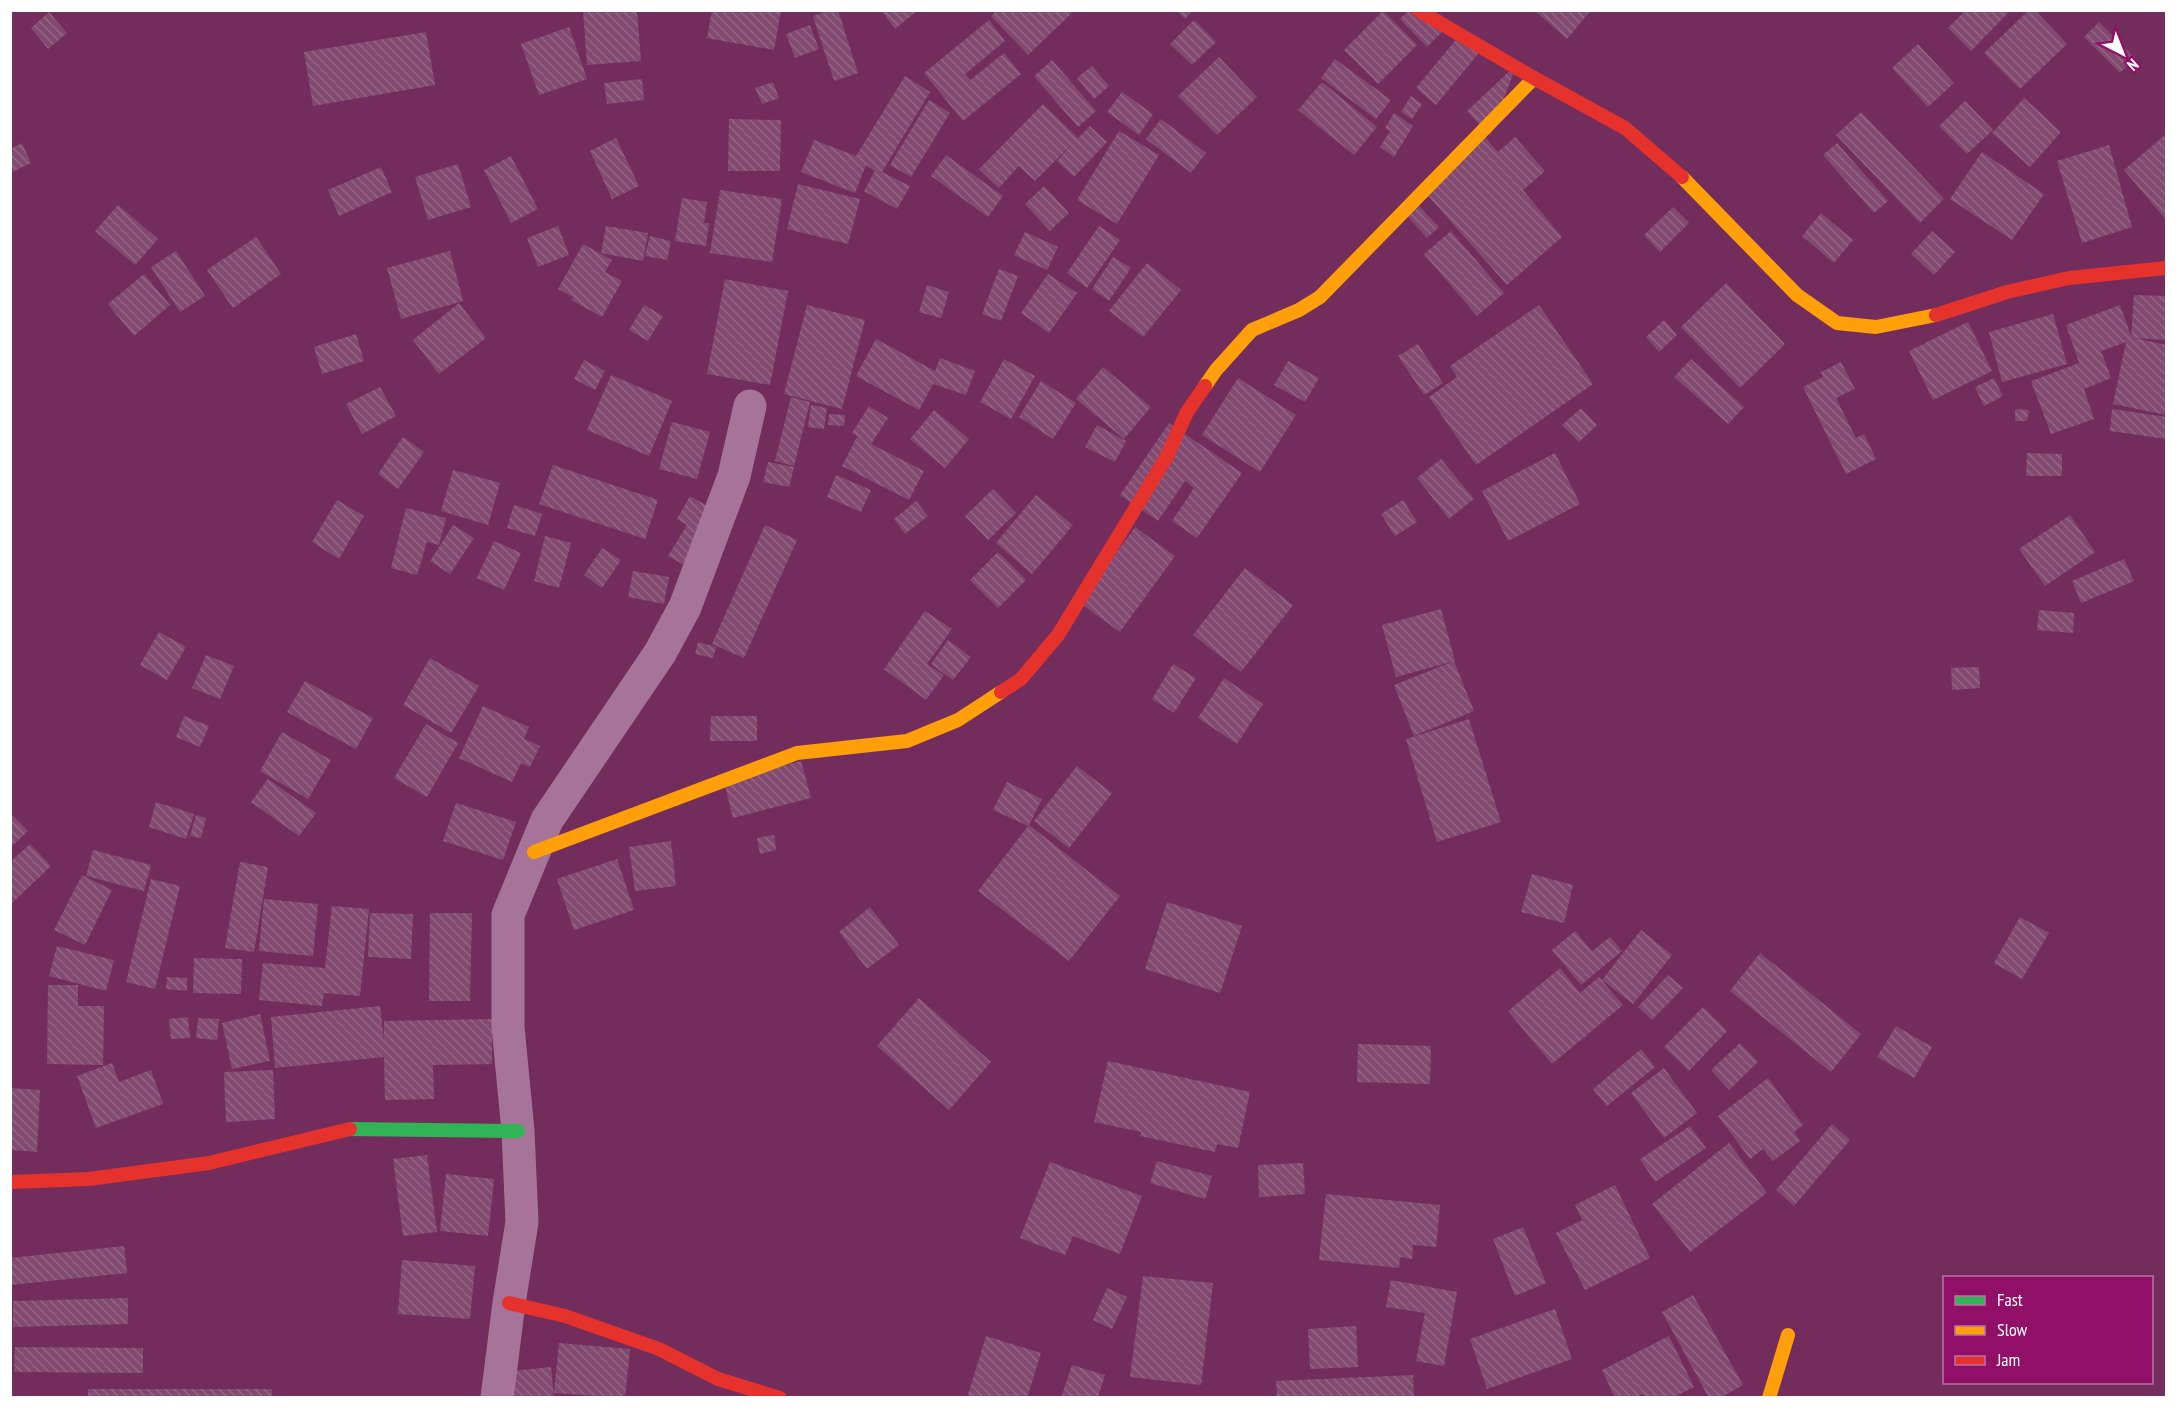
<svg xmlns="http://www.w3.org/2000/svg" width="2177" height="1408" font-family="'PT Sans Narrow',sans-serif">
<defs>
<pattern id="building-back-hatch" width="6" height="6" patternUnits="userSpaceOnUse" patternTransform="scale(1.5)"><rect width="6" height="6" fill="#824a70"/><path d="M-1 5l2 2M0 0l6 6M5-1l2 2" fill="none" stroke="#956585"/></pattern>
</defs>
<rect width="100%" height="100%" fill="#732d5c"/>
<g fill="url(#building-back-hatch)">
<polygon points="583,10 637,10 641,61 587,65"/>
<polygon points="712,10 781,10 774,50 707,38"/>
<polygon points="831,10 838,10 858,73 834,81 813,16"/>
<polygon points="881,10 918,10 895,29"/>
<polygon points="997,10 1075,10 1028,55 991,16"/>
<polygon points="1176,10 1193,10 1185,19"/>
<polygon points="1409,10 1443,31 1427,47 1400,19"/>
<polygon points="1534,10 1591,10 1567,39"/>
<polygon points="1966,10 2011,10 1971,51 1948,28"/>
<polygon points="2029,10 2035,10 2067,44 2020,89 1984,53"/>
<polygon points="1383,11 1417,45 1378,84 1344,50"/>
<polygon points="49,12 67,33 48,49 31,28"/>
<polygon points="989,20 1005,41 965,74 970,80 1004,53 1021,74 963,121 924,73"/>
<polygon points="1194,20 1216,42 1192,65 1170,44"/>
<polygon points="2099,22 2135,58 2120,73 2084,37"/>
<polygon points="810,25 819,49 795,58 786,34"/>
<polygon points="569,27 587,79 539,95 521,44"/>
<polygon points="1463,31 1483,48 1436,105 1416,88"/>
<polygon points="426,32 435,85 313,106 304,52"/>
<polygon points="1918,44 1954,83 1928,107 1892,68"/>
<polygon points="1219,57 1257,97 1217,135 1178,96"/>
<polygon points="1335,59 1391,100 1376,119 1321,78"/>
<polygon points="1052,60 1096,111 1078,127 1034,76"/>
<polygon points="1517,64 1490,136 1467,111"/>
<polygon points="1092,66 1109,86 1094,99 1077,78"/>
<polygon points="905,76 930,92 882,172 910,186 897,209 864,191 875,171 866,165 855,193 801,172 814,140 856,156"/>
<polygon points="642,79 644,100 607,104 604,83"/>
<polygon points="773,82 779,98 762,104 755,88"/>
<polygon points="1322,82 1377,127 1354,155 1298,110"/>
<polygon points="1122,92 1153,114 1139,135 1107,112"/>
<polygon points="1411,96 1422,104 1412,119 1401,112"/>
<polygon points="2024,98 2061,132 2030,167 1992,133"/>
<polygon points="929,100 950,113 911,177 890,165"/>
<polygon points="1965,101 1993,130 1967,154 1939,126"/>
<polygon points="1043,104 1078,138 1090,126 1107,142 1074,177 1057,161 1073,143 1035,181 1019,166 999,188 979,169"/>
<polygon points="1861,112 1944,199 1920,223 1836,135"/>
<polygon points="1394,113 1413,126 1394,157 1380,147 1390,131 1385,128"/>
<polygon points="729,119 781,120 780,171 728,171"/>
<polygon points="1161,119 1206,153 1191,173 1146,139"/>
<polygon points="1119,131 1159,155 1117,224 1077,200"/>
<polygon points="2166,134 2166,220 2124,170"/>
<polygon points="1483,135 1498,152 1515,137 1545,171 1523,190 1562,237 1507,285 1422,189"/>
<polygon points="616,138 639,186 612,199 590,151"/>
<polygon points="22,143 31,163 10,173 10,149"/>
<polygon points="1837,143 1888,201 1874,213 1823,155"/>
<polygon points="2109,145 2132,227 2082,243 2057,161"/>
<polygon points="1982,152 2044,194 2012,240 1950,199"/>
<polygon points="946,155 1003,196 988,217 931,176"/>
<polygon points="511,156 538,209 511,223 484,170"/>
<polygon points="458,164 471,207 428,220 415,177"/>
<polygon points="381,167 392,192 339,216 328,190"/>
<polygon points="798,184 860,199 848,244 787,229"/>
<polygon points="1044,186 1069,213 1050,231 1025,204"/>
<polygon points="720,190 782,199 772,262 710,253"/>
<polygon points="682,198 707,202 704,223 709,223 706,246 675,241"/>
<polygon points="118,205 158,239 135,265 95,231"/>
<polygon points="1419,206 1439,227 1427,238 1407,216"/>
<polygon points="1673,207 1689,223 1660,252 1644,235"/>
<polygon points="1821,213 1853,240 1834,263 1802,236"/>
<polygon points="558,226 569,255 538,267 527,238"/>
<polygon points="606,226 648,233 643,261 601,253"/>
<polygon points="1099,226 1120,240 1087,288 1067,273"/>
<polygon points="1451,231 1504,293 1477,316 1424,254"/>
<polygon points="1932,231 1955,252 1934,275 1911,254"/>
<polygon points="1025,232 1058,247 1047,270 1014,255"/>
<polygon points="650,236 671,241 667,260 645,256"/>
<polygon points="256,237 281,274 233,308 207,270"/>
<polygon points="583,244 612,260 605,272 622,281 602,317 571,300 573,297 558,289"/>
<polygon points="176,251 205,296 180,312 151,267"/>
<polygon points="450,251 463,301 401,319 387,268"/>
<polygon points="1113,257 1131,268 1109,301 1092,289"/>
<polygon points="1147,263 1181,290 1143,337 1109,311"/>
<polygon points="999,269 1018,276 1001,321 982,314"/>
<polygon points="144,274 170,305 134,336 108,304"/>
<polygon points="1048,274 1077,293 1049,333 1021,313"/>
<polygon points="725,279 788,291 770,385 707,374"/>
<polygon points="1726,283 1785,344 1740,388 1681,327"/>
<polygon points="927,285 949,292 941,318 919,312"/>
<polygon points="2134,295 2166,296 2166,340 2135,338 2166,345 2166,415 2113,404 2126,342 2101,351 2111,378 2084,389 2094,419 2051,434 2031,381 2079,363 2066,325 2120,305 2131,336"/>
<polygon points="459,303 486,338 439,374 413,340"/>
<polygon points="644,305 663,316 648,341 629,330"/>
<polygon points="807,305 865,320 842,409 784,394"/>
<polygon points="1539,305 1593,384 1476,465 1429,397 1457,377 1450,366"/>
<polygon points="2053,314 2067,364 2002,382 1989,332"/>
<polygon points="1664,320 1677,335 1659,352 1646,337"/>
<polygon points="1968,322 1992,371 1933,400 1909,351"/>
<polygon points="356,334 364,361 322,374 314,347"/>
<polygon points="876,339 935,371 940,358 975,371 966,395 933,384 919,410 856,376"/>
<polygon points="1418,344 1443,383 1424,395 1398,356"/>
<polygon points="1004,359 1035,376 1011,419 980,402"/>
<polygon points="1691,359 1744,407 1728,424 1674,377"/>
<polygon points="584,360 605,371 595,390 574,379"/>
<polygon points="1288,361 1319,378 1305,402 1274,385"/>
<polygon points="1841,362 1855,389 1836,398 1856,438 1864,434 1876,459 1846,474 1803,387 1823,377 1821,372"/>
<polygon points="1103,367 1151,407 1124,439 1076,399"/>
<polygon points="611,375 672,401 649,456 587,430"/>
<polygon points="1238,378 1296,415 1260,472 1202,435"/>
<polygon points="1994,378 2003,396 1984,406 1975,387"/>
<polygon points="1041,381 1076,403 1053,439 1019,417"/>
<polygon points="380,387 396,416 362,434 346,404"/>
<polygon points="791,397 810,402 794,466 775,461"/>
<polygon points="811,405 827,408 824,429 808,427"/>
<polygon points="869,406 888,418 871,444 924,471 909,500 842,466 857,437 865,441 852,433"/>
<polygon points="1581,408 1597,425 1579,442 1562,425"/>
<polygon points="2015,409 2029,410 2027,421 2015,421"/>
<polygon points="2112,409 2166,417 2166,439 2110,431"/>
<polygon points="934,410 969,439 945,468 910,439"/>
<polygon points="829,414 845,415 844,426 828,425"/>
<polygon points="672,422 710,432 697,479 659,469"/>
<polygon points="1169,423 1242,473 1197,538 1172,521 1194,488 1185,481 1158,521 1120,495"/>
<polygon points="1097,425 1126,441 1115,462 1085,447"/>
<polygon points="403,437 424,452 398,489 378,474"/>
<polygon points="1555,453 1580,504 1508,541 1482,491"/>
<polygon points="2027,453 2062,454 2062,476 2026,476"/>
<polygon points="1441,459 1474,499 1449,519 1417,478"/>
<polygon points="768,462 794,467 789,487 763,482"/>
<polygon points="553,465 658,500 645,539 539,504"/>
<polygon points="453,470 500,483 488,525 441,511"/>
<polygon points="836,475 871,490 861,512 827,497"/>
<polygon points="993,489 1016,513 988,540 965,516"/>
<polygon points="1036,495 1073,525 1032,574 996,543"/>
<polygon points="690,496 723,515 691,569 668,556 687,525 677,519"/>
<polygon points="337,500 364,516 339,559 312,542"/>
<polygon points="1403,500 1417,522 1395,536 1381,514"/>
<polygon points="916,501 928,516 905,534 894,519"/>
<polygon points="514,505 542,514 535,536 507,528"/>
<polygon points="406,508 446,518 439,545 427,542 417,575 391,568"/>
<polygon points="2070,515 2095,552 2045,586 2019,549"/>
<polygon points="453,525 474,538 450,574 430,561"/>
<polygon points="765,525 797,540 744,658 712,644"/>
<polygon points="1135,527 1175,556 1120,632 1080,603"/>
<polygon points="545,536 571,543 559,588 534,581"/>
<polygon points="494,541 521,553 504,590 477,578"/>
<polygon points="602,548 621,560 602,588 584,575"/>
<polygon points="998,552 1026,580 998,608 970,580"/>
<polygon points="2124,559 2134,581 2081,603 2072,581"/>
<polygon points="1245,568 1293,605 1241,672 1193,635"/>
<polygon points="633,571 669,577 664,604 628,597"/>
<polygon points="1441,609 1455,661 1396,677 1382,625"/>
<polygon points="2039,610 2074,613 2073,633 2037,630"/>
<polygon points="925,611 952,629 927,664 944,675 926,700 884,669"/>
<polygon points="159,632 186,647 167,680 140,665"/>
<polygon points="948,640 971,657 953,680 931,664"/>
<polygon points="698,642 716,647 713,658 695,654"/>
<polygon points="206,655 234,666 220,699 192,688"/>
<polygon points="430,658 479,686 451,733 403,705"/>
<polygon points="1454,661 1474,711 1414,736 1394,685"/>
<polygon points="1173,664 1196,678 1174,713 1152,699"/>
<polygon points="1979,667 1980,688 1952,690 1951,668"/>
<polygon points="1224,678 1263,704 1237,744 1198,718"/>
<polygon points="305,681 373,718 356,749 287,712"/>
<polygon points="483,706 529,727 524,739 540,746 530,767 521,763 512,782 459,758"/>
<polygon points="184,716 209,726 200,747 176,737"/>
<polygon points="711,716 757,716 757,741 710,741"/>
<polygon points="1469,719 1501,822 1437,842 1406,739"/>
<polygon points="426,724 458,743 427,797 394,778"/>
<polygon points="282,732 331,760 308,799 260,771"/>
<polygon points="801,761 811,798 733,818 724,781"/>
<polygon points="1077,766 1112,793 1069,848 1034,821"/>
<polygon points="268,779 316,813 299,836 251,802"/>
<polygon points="1007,782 1042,799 1029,825 1120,896 1069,961 978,891 1028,826 993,810"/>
<polygon points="156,802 194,814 186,839 149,827"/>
<polygon points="456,803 516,822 503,860 443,841"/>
<polygon points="10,813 28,831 10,848"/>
<polygon points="196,815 206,818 201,838 190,836"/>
<polygon points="774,835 776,850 760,854 757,838"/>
<polygon points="671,841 676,886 635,891 629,847"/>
<polygon points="30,844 51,866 10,905 10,862"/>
<polygon points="93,850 151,865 144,891 86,876"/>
<polygon points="617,859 634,910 574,930 557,879"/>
<polygon points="240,862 268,867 254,952 225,948"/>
<polygon points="1532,874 1573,885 1564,923 1521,912"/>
<polygon points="82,875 112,890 85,945 54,930"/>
<polygon points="151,879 180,886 155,989 126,982"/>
<polygon points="264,899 318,904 313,956 259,951"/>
<polygon points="1167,902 1242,926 1220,993 1145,969"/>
<polygon points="332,906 369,909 360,996 324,993 322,1006 259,1000 263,963 325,968"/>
<polygon points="870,907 899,945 867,969 839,932"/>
<polygon points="370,913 413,914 411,959 368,957"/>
<polygon points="430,913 472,913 470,1001 429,1001"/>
<polygon points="2020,917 2049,933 2022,979 1994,963"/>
<polygon points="1641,930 1672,955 1633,1004 1602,980"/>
<polygon points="1575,931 1592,951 1610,937 1622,951 1581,985 1552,950"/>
<polygon points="57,946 114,960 106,991 49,976"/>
<polygon points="1760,953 1861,1034 1831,1072 1730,991"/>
<polygon points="194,958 242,959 241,994 193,993"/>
<polygon points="1560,968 1580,993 1599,977 1623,1005 1552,1064 1508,1011"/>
<polygon points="1668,975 1683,988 1652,1020 1638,1007"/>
<polygon points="167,977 187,978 187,991 166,989"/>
<polygon points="48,985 78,985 78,1006 104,1006 103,1065 47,1064"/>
<polygon points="919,998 991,1062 949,1110 877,1046"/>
<polygon points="380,1006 384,1041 384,1021 492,1019 492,1064 433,1065 434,1099 385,1100 384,1057 275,1068 271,1017"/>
<polygon points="1703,1007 1727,1031 1689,1071 1664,1047"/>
<polygon points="260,1014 270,1061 232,1069 222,1023"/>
<polygon points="188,1017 190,1038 171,1039 169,1019"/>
<polygon points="198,1018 219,1019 217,1040 196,1038"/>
<polygon points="1896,1026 1932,1047 1914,1078 1877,1057"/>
<polygon points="1740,1043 1758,1062 1729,1090 1711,1070"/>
<polygon points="1358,1044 1431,1046 1430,1084 1357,1082"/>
<polygon points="1641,1049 1655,1067 1607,1106 1593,1089"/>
<polygon points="1108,1061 1250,1092 1238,1148 1217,1144 1215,1152 1140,1136 1141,1132 1094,1122"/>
<polygon points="112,1063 119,1082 151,1070 163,1104 96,1128 77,1076"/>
<polygon points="1664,1068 1697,1113 1664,1138 1631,1093"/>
<polygon points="273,1070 275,1119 226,1122 224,1072"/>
<polygon points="1768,1078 1803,1125 1794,1132 1800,1141 1773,1161 1763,1149 1750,1159 1718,1116"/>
<polygon points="10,1088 40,1090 37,1152 10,1150"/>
<polygon points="1832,1124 1850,1140 1794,1206 1776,1190"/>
<polygon points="1690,1126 1706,1148 1655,1182 1640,1159"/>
<polygon points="1729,1143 1767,1193 1690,1252 1652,1204"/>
<polygon points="427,1155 437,1232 403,1236 393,1159"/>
<polygon points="1157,1161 1212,1176 1205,1199 1150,1183"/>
<polygon points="1050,1162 1142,1196 1120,1254 1073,1236 1065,1255 1020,1238"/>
<polygon points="1303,1163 1305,1194 1259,1197 1258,1165"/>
<polygon points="446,1174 494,1179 488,1236 440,1231"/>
<polygon points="1615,1185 1650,1258 1585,1290 1556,1233 1582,1220 1575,1205"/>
<polygon points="1326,1194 1440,1205 1436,1247 1413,1245 1412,1259 1400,1257 1399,1268 1319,1260"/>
<polygon points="1523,1227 1546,1283 1515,1296 1493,1239"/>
<polygon points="124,1246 127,1273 10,1285 10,1258"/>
<polygon points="402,1260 475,1266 470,1319 398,1314"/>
<polygon points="1143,1276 1213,1283 1201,1385 1130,1377"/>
<polygon points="1391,1280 1457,1292 1444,1366 1416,1361 1425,1313 1386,1307"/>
<polygon points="1107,1288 1127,1297 1112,1329 1093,1320"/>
<polygon points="1693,1295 1743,1385 1720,1398 1709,1398 1662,1312"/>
<polygon points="128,1298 128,1324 13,1327 13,1301"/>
<polygon points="1555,1309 1572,1359 1487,1389 1470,1339"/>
<polygon points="1356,1326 1358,1367 1310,1369 1308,1329"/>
<polygon points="986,1336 1041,1353 1027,1398 967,1398"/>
<polygon points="1669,1336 1694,1387 1672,1398 1645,1398 1643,1394 1635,1398 1615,1398 1602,1370"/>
<polygon points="559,1343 630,1349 625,1398 554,1393"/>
<polygon points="15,1347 143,1348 143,1373 14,1372"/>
<polygon points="1072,1365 1105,1375 1098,1398 1061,1398"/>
<polygon points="551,1367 554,1398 512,1398 510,1371"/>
<polygon points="1413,1375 1414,1398 1277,1398 1276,1381"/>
<rect x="88" y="1389" width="184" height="9"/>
</g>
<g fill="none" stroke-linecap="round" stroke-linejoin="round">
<polyline stroke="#a67498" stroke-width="33" points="497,1398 509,1303 522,1222 518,1131 508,1027 508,915 547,820 660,653 685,607 734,476 750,406"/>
<polyline stroke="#30b455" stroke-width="14" points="350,1129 518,1131"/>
<g stroke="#ff9f0a" stroke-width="14">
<polyline points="1682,177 1797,295 1837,323 1876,327 1936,315"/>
<polyline points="1205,386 1216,370 1252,330 1299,310 1320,297 1534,78"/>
<polyline points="534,852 797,753 907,741 958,720 1001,692"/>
<polyline points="1769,1398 1788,1335"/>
</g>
<g stroke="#e5322d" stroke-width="14">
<polyline points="1418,10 1534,78 1625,128 1682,177"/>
<polyline points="1936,315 2007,292 2069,278 2166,268"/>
<polyline points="1001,692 1021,679 1058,635 1166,458 1187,412 1205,386"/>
<polyline points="10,1182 89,1179 209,1163 350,1129"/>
<polyline points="509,1303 565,1316 659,1349 718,1379 780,1398"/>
</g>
</g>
<rect width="2177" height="1408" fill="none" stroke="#ffffff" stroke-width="24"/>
<rect x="1943" y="1276" width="210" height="108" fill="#901067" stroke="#bc70a4" stroke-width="1.5"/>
<rect x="1955" y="1296" width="30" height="9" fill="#30b455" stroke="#bc70a4" stroke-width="1.5"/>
<text x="1997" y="1306" font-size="18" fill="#ffffff">Fast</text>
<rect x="1955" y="1326" width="30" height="9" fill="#ff9f0a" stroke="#bc70a4" stroke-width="1.5"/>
<text x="1997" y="1336" font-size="18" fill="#ffffff">Slow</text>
<rect x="1955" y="1356" width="30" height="9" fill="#e5322d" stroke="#bc70a4" stroke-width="1.5"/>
<text x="1997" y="1366" font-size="18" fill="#ffffff">Jam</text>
<g transform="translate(2123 54) rotate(138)" stroke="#901067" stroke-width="4.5" paint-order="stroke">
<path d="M0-4.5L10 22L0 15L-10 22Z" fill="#ffffff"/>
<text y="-9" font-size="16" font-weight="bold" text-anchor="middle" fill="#ffffff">N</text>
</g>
</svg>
